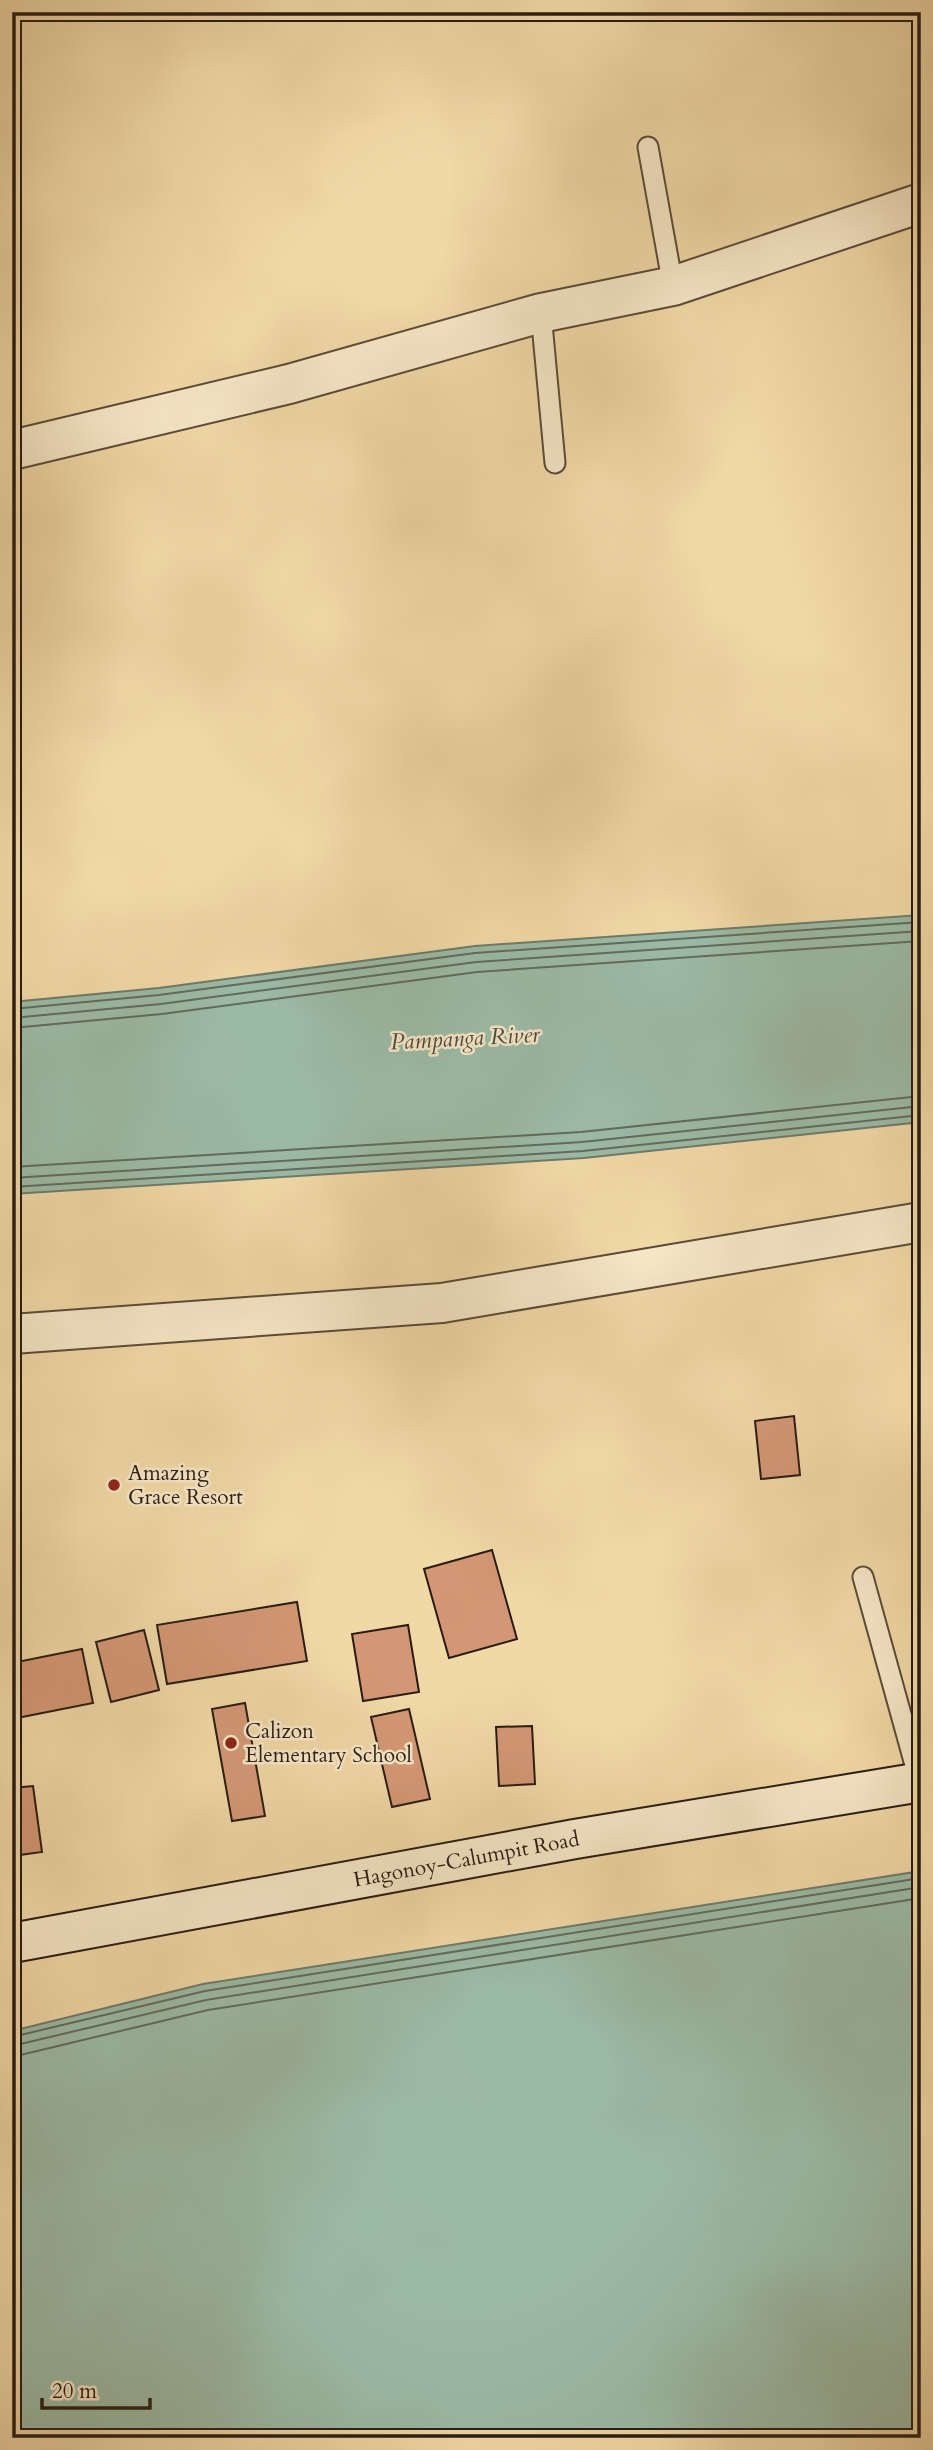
<svg xmlns="http://www.w3.org/2000/svg" width="933" height="2450" font-family="Cardo,serif">
<rect width="100%" height="100%" fill="#f1d8a7"/>
<filter id="stains"><feTurbulence type="fractalNoise" baseFrequency=".00286" numOctaves="4"/><feColorMatrix values="0 0 0 0 .2 0 0 0 0 .09 0 0 0 0 .02 0 0 0 .5 -.17"/></filter>
<radialGradient id="worn" r=".72"><stop offset=".6" stop-color="#630" stop-opacity="0"/><stop offset="1" stop-color="#630" stop-opacity=".3"/></radialGradient>
<g fill="#9bbaa6" stroke="#6d7b6c" stroke-width="2">
<polygon points="921,915 921,1122 584,1158 12,1194 12,1002 159,988 475,946"/>
<polygon points="921,1871 921,2438 12,2438 12,2031 203,1984"/>
</g>
<g fill="none" stroke-linecap="round" stroke-linejoin="round">
<g stroke="#626b5d" stroke-width="2">
<polyline points="12,1009 159,995 475,953 921,922"/>
<polyline points="12,1018 161,1004 476,962 921,931"/>
<polyline points="12,1028 162,1014 477,972 921,941"/>
<polyline points="12,1167 581,1132 921,1096"/>
<polyline points="12,1178 582,1142 921,1106"/>
<polyline points="12,1187 583,1151 921,1115"/>
<polyline points="12,2037 205,1991 921,1878"/>
<polyline points="12,2046 206,2000 921,1887"/>
<polyline points="12,2057 208,2010 921,1898"/>
</g>
</g>
<g fill="#d49775" stroke="#281c14" stroke-width="2">
<polygon points="794,1416 800,1475 761,1479 755,1421"/>
<polygon points="492,1550 517,1639 449,1658 424,1569"/>
<polygon points="297,1602 307,1661 167,1684 157,1625"/>
<polygon points="408,1625 419,1692 363,1701 352,1634"/>
<polygon points="144,1630 159,1690 111,1702 96,1642"/>
<polygon points="82,1649 93,1703 12,1719 12,1663"/>
<polygon points="245,1703 265,1816 232,1821 212,1709"/>
<polygon points="409,1709 430,1799 392,1807 371,1717"/>
<polygon points="532,1726 535,1784 499,1786 496,1727"/>
<polygon points="33,1786 42,1852 12,1856 12,1788"/>
</g>
<g fill="none" stroke-linecap="round" stroke-linejoin="round">
<defs>
<g id="service">
<polyline points="648,147 673,286"/>
<polyline points="541,313 555,463"/>
<polyline points="863,1577 920,1783"/>
</g>
<g id="minor">
<polyline points="12,450 289,384 541,313 673,286 921,203"/>
<polyline points="12,1334 442,1303 921,1222"/>
</g>
<g id="secondary">
<path id="s1" d="M12,1943L575,1839L921,1782"/>
</g>
</defs>
<use href="#service" stroke="#5a4b39" stroke-width="23"/>
<use href="#minor" stroke="#5a4b39" stroke-width="42"/>
<use href="#secondary" stroke="#281c14" stroke-width="42"/>
<use href="#service" stroke="#f6e6c6" stroke-width="19"/>
<use href="#minor" stroke="#f6e6c6" stroke-width="38"/>
<use href="#secondary" stroke="#f6e6c6" stroke-width="38"/>
</g>
<g fill="#8f2418" stroke="#f6e6c6" stroke-width="2.5">
<circle cx="114" cy="1485" r="7"/>
<circle cx="231" cy="1743" r="7"/>
</g>
<g text-anchor="middle" dominant-baseline="central" stroke-width="5" stroke-linejoin="round" paint-order="stroke">
<g font-size="21" fill="#281c14" stroke="#f6e6c6" text-anchor="start">
<text x="128" y="1473">Amazing<tspan x="128" dy="24">Grace Resort</tspan></text>
<text x="245" y="1731">Calizon<tspan x="245" dy="24">Elementary School</tspan></text>
</g>
<g font-size="21" fill="#281c14" stroke="#f6e6c6">
<text stroke="none"><textPath href="#s1" startOffset="462">Hagonoy-Calumpit Road</textPath></text>
</g>
<g font-size="23" font-style="italic" fill="#4a4b40" stroke="#f6e6c6">
<text transform="translate(465 1038) rotate(-3)">Pampanga River</text>
</g>
</g>
<rect width="933" height="2450" fill="none" stroke="#f1d8a7" stroke-width="42"/>
<rect x="14" y="14" width="905" height="2422" fill="none" stroke="#281c14" stroke-width="3.5"/>
<rect x="21" y="21" width="891" height="2408" fill="none" stroke="#281c14" stroke-width="2"/>
<path d="M42 2398v10h108v-10" fill="none" stroke="#281c14" stroke-width="3.5"/>
<text x="52" y="2398" font-size="21" fill="#281c14" stroke="#f6e6c6" stroke-width="5" paint-order="stroke">20 m</text>
<rect width="100%" height="100%" filter="url(#stains)"/>
<rect width="100%" height="100%" fill="url(#worn)"/>
</svg>
